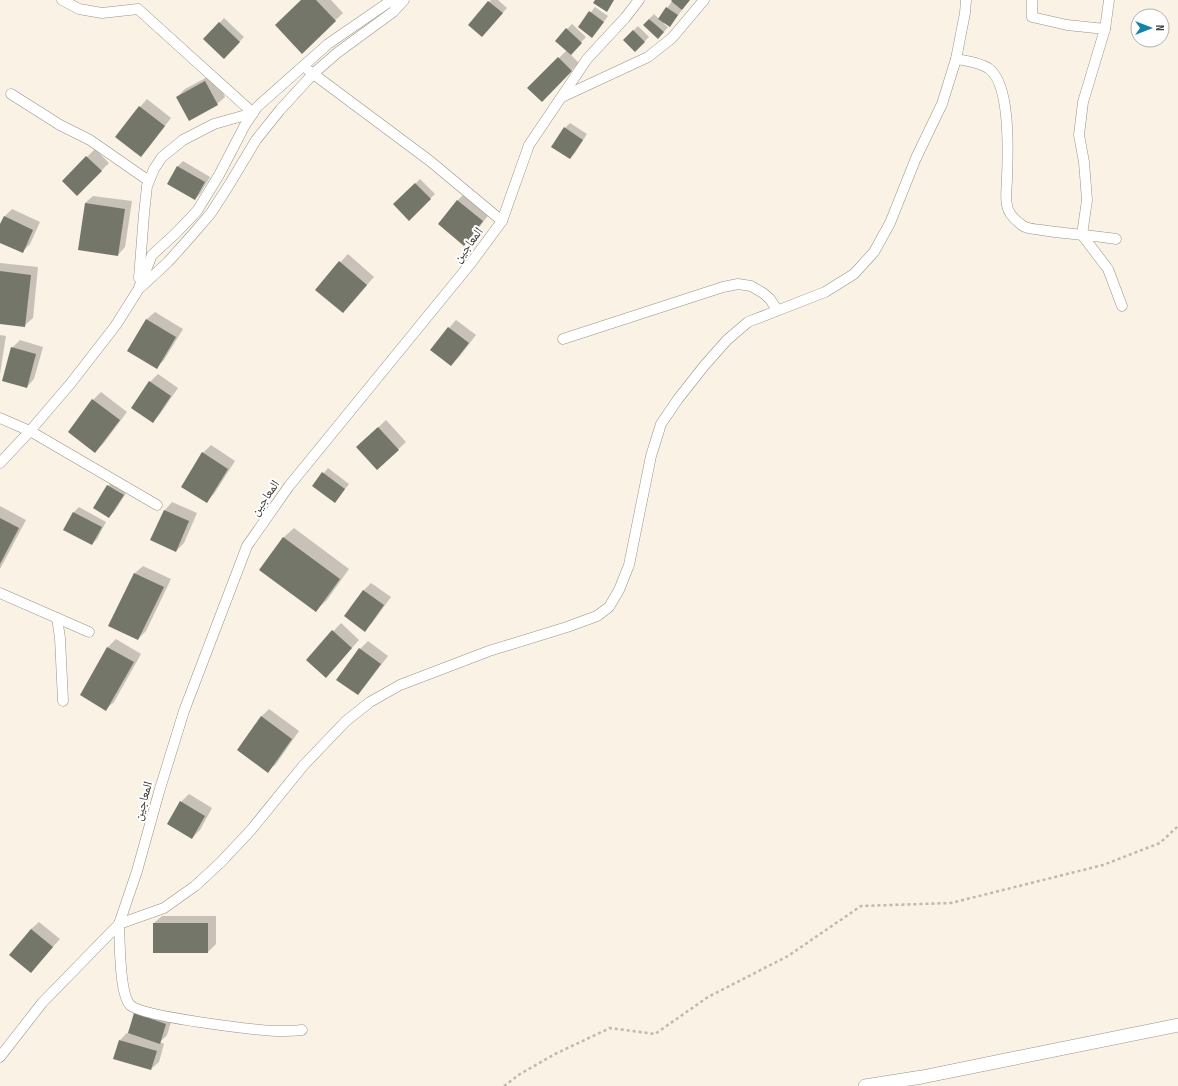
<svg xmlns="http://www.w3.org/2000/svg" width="1178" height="1086" font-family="'Sofia Sans Condensed','Noto Naskh Arabic',sans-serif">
<rect width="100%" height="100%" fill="#f9f2e5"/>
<g fill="#0003">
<polygon points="302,0 331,0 343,13 302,52"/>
<polygon points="491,0 498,0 507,8 487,31 469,25"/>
<polygon points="673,0 690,0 681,9 682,10 670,26 665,22 664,24 668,27 663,33 649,19 654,14 659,19"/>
<polygon points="595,7 608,16 597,31 579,27"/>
<polygon points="224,18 244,37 223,58 204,39"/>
<polygon points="572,24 586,37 570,54 579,63 542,100 529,88 567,50 567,29"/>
<polygon points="638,26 649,37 635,51 624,40"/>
<polygon points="213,74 225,97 217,104 177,97 185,89"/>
<polygon points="147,99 171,118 148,148 141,156 140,107"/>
<polygon points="570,123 587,134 575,153 570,158 565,128"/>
<polygon points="95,149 109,163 77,195 63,181"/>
<polygon points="183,161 210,177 200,194 195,199 168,183 178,166"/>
<polygon points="420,179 435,194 409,219 395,204"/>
<polygon points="465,193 490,213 472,237 464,244 457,201"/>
<polygon points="93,196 132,201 125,247 118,255 85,203"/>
<polygon points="12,209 40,222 30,244 22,252 0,241 0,227 4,217"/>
<polygon points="348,254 374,277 343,312 316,289"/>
<polygon points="0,263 38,267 33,318 25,325 0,323"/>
<polygon points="155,312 183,329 164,360 156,368 128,350 147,319"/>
<polygon points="456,320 476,335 459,357 451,365 449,328"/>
<polygon points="0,335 6,336 0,374"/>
<polygon points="20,340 43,347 34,379 27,387 12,348"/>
<polygon points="158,374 178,388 160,414 153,422 132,407 150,382"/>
<polygon points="101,392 127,412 103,444 95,452 93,400"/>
<polygon points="386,420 406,442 377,469 365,440"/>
<polygon points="211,445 235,461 214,494 206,502 203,453"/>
<polygon points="328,468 349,484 335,502 314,485"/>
<polygon points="113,481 128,490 114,512 109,517 94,508 108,486"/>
<polygon points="172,502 197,513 184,543 176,551 152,540 165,510"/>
<polygon points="0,506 26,520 0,569"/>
<polygon points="79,507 106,522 97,539 92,544 64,529 74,512"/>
<polygon points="294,528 349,569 327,600 316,610 283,538"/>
<polygon points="143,566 171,579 146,631 138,639 135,573"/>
<polygon points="371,583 391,597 372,623 365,630 363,591"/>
<polygon points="341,623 359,640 333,669 307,660"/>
<polygon points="116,639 141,654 114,702 106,709 81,695 108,647"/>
<polygon points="368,641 388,656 365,686 358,694 338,680 360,649"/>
<polygon points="269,709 299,731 276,764 268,771 261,717"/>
<polygon points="189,794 212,808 200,830 192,838 181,802"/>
<polygon points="162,916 216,916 216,944 208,952 154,923"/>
<polygon points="39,922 60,939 31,971 11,955 31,929"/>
<polygon points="143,1006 173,1016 167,1035 160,1042 164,1044 159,1062 151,1069 120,1040 127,1033 129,1033 135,1014"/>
</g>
<g fill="#75766a">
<polygon points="301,0 316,0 336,21 302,54 275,25"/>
<polygon points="595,0 614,0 607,12 593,3"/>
<polygon points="672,0 690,0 682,10 671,1"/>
<polygon points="488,1 503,13 482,37 468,25"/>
<polygon points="666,7 678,15 670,27 658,19"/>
<polygon points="589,11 604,22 592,38 578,27"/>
<polygon points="649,19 664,32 658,39 643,25"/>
<polygon points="219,22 240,42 224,59 203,39"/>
<polygon points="566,28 582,43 571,55 555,41"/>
<polygon points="633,30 645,42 635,52 623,40"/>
<polygon points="558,57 572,71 542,102 527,88"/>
<polygon points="205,81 218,105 189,121 176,97"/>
<polygon points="139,106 165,126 141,157 115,137"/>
<polygon points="564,127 583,140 570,159 551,147"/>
<polygon points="86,156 102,171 77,196 62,181"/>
<polygon points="177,166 205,182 195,200 167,184"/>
<polygon points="415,183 431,199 409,221 393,204"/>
<polygon points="457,200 483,221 464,246 438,224"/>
<polygon points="85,203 125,209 118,256 78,250"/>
<polygon points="4,216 33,230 23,253 0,243 0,224"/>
<polygon points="339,261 367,285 343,313 315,290"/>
<polygon points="0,271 31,275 25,327 0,324"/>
<polygon points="146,319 176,337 157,369 127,351"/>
<polygon points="448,327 469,343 451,366 430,350"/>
<polygon points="11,347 36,354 27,388 2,381"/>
<polygon points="149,381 171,396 153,423 131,408"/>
<polygon points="92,399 120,420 95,453 68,432"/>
<polygon points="378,427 399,450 377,470 356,447"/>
<polygon points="202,452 228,469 207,503 181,487"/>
<polygon points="322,472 345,489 335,503 312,486"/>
<polygon points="107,485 124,495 109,518 93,508"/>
<polygon points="164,510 189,521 176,552 150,540"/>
<polygon points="73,512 102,527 92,545 63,530"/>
<polygon points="0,518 19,528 0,564"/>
<polygon points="283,537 340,579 316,612 259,570"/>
<polygon points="134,573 164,587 138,640 108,626"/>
<polygon points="363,590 384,605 365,632 344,616"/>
<polygon points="332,630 352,648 326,678 306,660"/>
<polygon points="107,647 134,662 106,711 80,695"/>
<polygon points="359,648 381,664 358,695 336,680"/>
<polygon points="261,716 292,739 268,773 237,750"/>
<polygon points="180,801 205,816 192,839 167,824"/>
<rect x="153" y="923" width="55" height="30"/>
<polygon points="31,929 53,947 31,973 9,955"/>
<polygon points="134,1013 166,1024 160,1044 128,1033"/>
<polygon points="119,1040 157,1051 151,1070 113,1059"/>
</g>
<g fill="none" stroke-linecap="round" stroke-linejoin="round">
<defs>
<g id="minor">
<polyline points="62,0 79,9 102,13 138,9 253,113"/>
<polyline points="1032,0 1032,17 1067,25 1105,29 1083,102 1079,135 1084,162 1087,200 1082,235 1108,269 1122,306"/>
<polyline points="1105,29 1109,0"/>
<path d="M956,59C967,61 978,62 988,68C1011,83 1008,152 1007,178C1007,186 1005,197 1007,205C1008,214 1016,221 1023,226C1028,229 1035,229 1041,230C1066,234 1091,235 1116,239"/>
<polyline points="308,70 430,161 502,221"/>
<polyline points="11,94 60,125 90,140 149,181"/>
<polyline points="562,97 648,57 672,38 704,0"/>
<polyline points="139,278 144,214 147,186 154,169 162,157 183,140 214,124 253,113"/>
<polyline points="141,287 168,262 193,234 211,213 229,185 256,140 280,110 313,74 337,53 393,12 404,0"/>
<polyline points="563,339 723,287 738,284 751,286 763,293 770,299 777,310"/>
<polyline points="0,418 30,431 157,505"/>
<polyline points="0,463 30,431 71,383 116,325 138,290 152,255 175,234 197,211 219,175 245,125 257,107 328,44 392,0"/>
<polyline points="0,593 89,632"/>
<polyline points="57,618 60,638 63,701"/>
<path d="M302,1030C293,1031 285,1031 277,1031C255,1030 142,1017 130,1005C119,993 120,941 119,924L164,908L195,886L221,862L251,830L303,766L346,721L370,702L400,685L489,651L567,627L597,616L609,607L619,590L629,565L651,456L661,424L678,399L704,366L727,340L748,322L825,292L854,274L874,252L890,223L916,158L942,104L956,59L965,13L966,0"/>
<polyline points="0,1057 42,1003 119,924 137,871 159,792 184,711 247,546 289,486 471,263 502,221 529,145 587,59 625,18 639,0"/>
</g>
<polyline id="tertiary" points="865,1086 922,1077 1178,1025"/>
</defs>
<use href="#minor" stroke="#999387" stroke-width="11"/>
<use href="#tertiary" stroke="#999387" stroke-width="14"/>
<polyline stroke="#bfb9ae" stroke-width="2.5" stroke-dasharray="3 3" stroke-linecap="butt" points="504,1086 520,1074 555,1054 610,1028 655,1034 708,997 788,956 861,906 951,903 1103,865 1160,843 1178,826"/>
<use href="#minor" stroke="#fff" stroke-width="10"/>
<use href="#tertiary" stroke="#fff" stroke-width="13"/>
</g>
<g text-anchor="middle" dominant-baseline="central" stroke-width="4" stroke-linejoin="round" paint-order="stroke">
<g font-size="13" fill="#3e3b36" stroke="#fff">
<text transform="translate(468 245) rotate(-53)">المعاجين</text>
<text transform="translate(265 498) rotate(-55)">المعاجين</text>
<text transform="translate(143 801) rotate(-74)">المعاجين</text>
</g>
</g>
<g transform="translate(1150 28) rotate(90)"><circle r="19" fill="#ffffff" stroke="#b2b1af"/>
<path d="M0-3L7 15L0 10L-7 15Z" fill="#1283aa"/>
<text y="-6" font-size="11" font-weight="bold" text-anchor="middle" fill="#3e3b36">N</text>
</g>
</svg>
